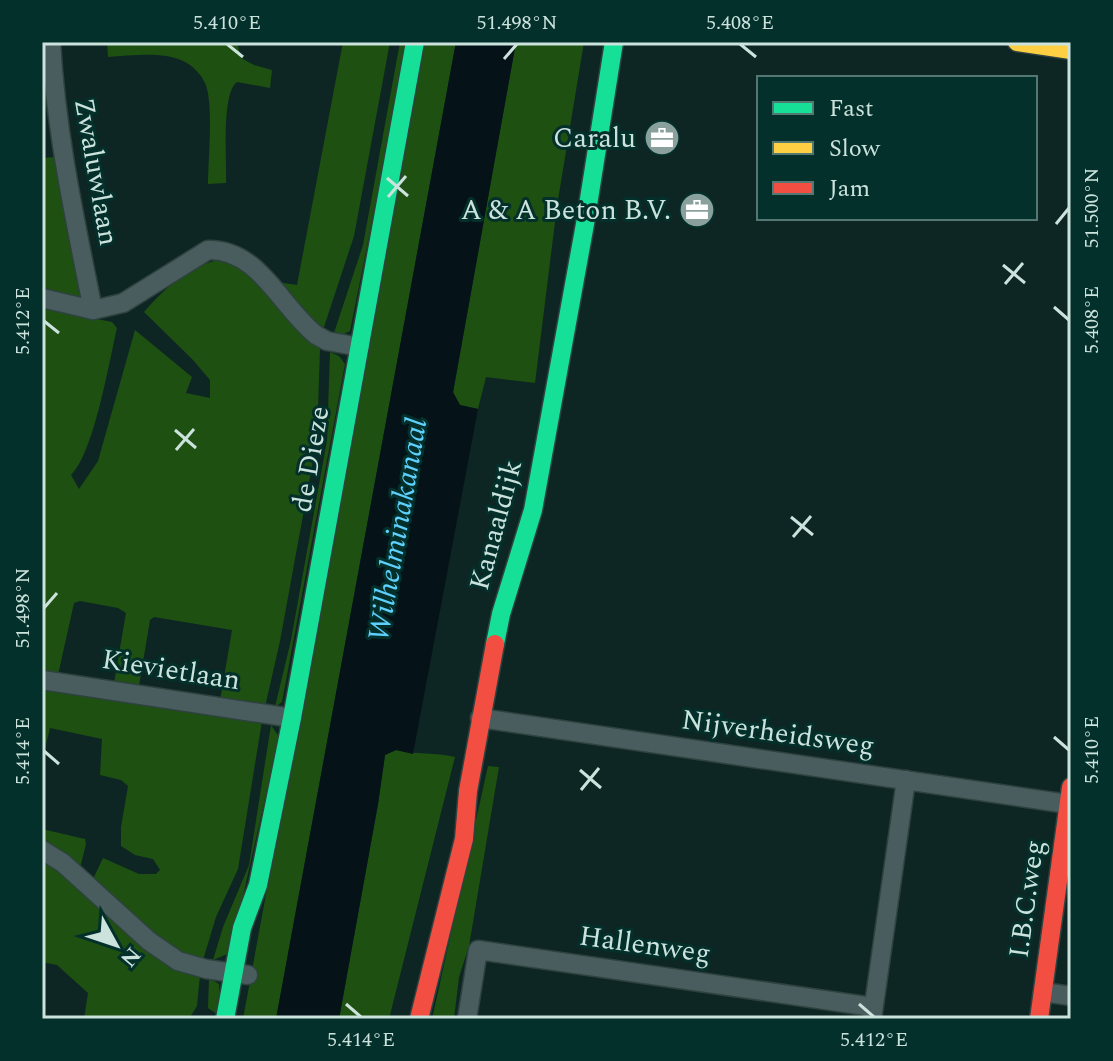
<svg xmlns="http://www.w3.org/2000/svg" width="1113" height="1061" font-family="Spectral,serif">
<rect width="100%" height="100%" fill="#0e2623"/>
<g fill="#1d5011">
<path d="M107,42H237L241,58L254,65L272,70L270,88L237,82C221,93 227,162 226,183L208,184C208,161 214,102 205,83C201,74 192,65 183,61C161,51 131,56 108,57Z"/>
<polygon points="343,42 390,42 354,236 323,330 280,288 283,283 297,285"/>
<polygon points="400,42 408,42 350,331 342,335 333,336 363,245"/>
<polygon points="423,42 456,42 276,1019 243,1019"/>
<polygon points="516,42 584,42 557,206 535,383 486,377 478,409 460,405 453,393"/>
<polygon points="55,157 84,300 42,291 42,158"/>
<path d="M226,259L239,262L320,349L317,439L280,641L265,707L220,701L232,630L154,617L150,620L139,686L114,683L126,613L118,608L80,601L74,603L58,675L42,672V308L112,322L117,328C109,362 94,453 71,475L79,489L98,461L135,330L192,377L186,393L210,398V380L193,360L144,312C165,288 192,262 226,259Z"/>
<polygon points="330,352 339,356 345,364 282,702 275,707 291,640 327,440"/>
<polygon points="42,690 262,721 238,869 216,917 203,960 170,949 93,879 103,858 139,874 156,874 160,870 153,859 135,855 121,846 121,827 128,786 121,780 100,775 102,739 50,728 42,761"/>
<polygon points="271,725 279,737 230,953 213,960 223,927 249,865"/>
<path d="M396,750C416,755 435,752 455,757L389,1019H339L378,804L385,755Z"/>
<polygon points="488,766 499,767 469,946 459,977 454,1019 432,1019"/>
<polygon points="42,829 85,839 86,844 80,868 57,848 42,840"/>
<polygon points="42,856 200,975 197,1006 189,1019 84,1019 88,993 57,965 42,962"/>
<polygon points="209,978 219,984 220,1016 208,1008"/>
</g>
<polygon fill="#051318" points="456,42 516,42 453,392 460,405 478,409 413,754 396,750 385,755 378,804 339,1019 276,1019"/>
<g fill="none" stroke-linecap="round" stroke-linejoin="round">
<defs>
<g id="street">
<path d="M51,42C56,133 75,220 93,310"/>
<path d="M42,298L93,310L123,303L208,250C259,249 280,306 316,335L327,341L360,347"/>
<polyline points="42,680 292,718"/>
<polyline points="480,718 1068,804"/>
<polyline points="42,850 63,863 149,941 178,961 206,969 248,975"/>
<polyline points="1043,992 1071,996"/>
<polyline points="467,1019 478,950 873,1007"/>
<polyline points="872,1019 906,780"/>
</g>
<g id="fast">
<polyline points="495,644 501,614 533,510 585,224 614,42"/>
<polyline points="225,1019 242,928 258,885 292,718 415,42"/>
</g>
<polyline id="slow" points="1017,42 1071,50"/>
<g id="jam">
<polyline points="419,1019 464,839 468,791 495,644"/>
<polyline points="1039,1019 1071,787"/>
</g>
</defs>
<use href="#street" stroke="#2e423f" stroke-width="21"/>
<use href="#fast" stroke="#2e423f" stroke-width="21"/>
<use href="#slow" stroke="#2e423f" stroke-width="21"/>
<use href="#jam" stroke="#2e423f" stroke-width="21"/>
<use href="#street" stroke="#4a5d5e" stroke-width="18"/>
<use href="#fast" stroke="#16e098" stroke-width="18"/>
<use href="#slow" stroke="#ffcf43" stroke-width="18"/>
<use href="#jam" stroke="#f24e42" stroke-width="18"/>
</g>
<path fill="none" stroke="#cce2dd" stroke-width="3" d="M227,44L243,57M740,44L756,57M504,59L517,44M387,178L408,196M388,197L406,176M1056,224L1069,208M1003,265L1025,283M1005,284L1023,263M1054,307L1069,320M44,321L59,333M175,430L196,448M176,450L194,429M791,517L813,535M793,537L811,516M44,608L57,593M1054,737L1069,750M44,751L59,764M580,770L601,788M581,790L599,768M346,1004L361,1017M859,1004L874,1017"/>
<defs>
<symbol id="office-disc" viewBox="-11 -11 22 22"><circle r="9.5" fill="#8aa09c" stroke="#03302b"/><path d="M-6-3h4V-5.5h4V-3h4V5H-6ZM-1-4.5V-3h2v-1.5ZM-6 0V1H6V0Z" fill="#fff"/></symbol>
</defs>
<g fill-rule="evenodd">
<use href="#office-disc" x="642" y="118" width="40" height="40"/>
<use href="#office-disc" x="677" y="190" width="40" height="40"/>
</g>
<g text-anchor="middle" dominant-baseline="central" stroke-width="6" stroke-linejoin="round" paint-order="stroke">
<g font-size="28" fill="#cce2dd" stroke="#03302b" text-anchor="end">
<text x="636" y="138">Caralu</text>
<text x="671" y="210">A &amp; A Beton B.V.</text>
</g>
<g font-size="28" fill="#cce2dd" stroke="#03302b">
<text transform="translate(96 172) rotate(80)">Zwaluwlaan</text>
<text transform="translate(311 459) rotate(-80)">de Dieze</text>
<text transform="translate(496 525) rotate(-75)">Kanaaldijk</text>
<text transform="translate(171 670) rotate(9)">Kievietlaan</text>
<text transform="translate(778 733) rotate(8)">Nijverheidsweg</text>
<text transform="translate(1027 899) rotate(-82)">I.B.C.weg</text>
<text transform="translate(645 945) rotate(8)">Hallenweg</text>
</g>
<g font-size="30" font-style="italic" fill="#5ed0fd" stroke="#03302b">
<text transform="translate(398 530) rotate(-80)">Wilhelminakanaal</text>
</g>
</g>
<rect width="1113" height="1061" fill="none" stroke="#03302b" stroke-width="88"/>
<rect x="757" y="76" width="280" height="144" fill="#03302b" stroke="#537772" stroke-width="2"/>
<rect x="773" y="102" width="40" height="12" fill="#16e098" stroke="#537772" stroke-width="2"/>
<text x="829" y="116" font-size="24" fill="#cce2dd">Fast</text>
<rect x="773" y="142" width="40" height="12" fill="#ffcf43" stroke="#537772" stroke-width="2"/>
<text x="829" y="156" font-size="24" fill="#cce2dd">Slow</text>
<rect x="773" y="182" width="40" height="12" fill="#f24e42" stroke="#537772" stroke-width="2"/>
<text x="829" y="196" font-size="24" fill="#cce2dd">Jam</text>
<g transform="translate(116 945) rotate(130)" stroke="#03302b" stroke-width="6" paint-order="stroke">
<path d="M0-6L14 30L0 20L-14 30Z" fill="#cce2dd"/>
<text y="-12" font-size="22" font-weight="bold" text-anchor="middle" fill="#cce2dd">N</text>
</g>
<rect x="44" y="44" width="1025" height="973" fill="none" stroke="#cce2dd" stroke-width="3"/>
<g font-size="20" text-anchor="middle" fill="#cce2dd">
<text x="227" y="29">5.410°E</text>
<text x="517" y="29">51.498°N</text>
<text x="740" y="29">5.408°E</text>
<text transform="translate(1091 208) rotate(-90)" y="7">51.500°N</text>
<text transform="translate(1091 320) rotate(-90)" y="7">5.408°E</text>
<text transform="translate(22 321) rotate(-90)" y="7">5.412°E</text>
<text transform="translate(22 608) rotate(-90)" y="7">51.498°N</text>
<text transform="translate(1091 750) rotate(-90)" y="7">5.410°E</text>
<text transform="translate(22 751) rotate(-90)" y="7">5.414°E</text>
<text x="361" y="1046">5.414°E</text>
<text x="874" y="1046">5.412°E</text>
</g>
</svg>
